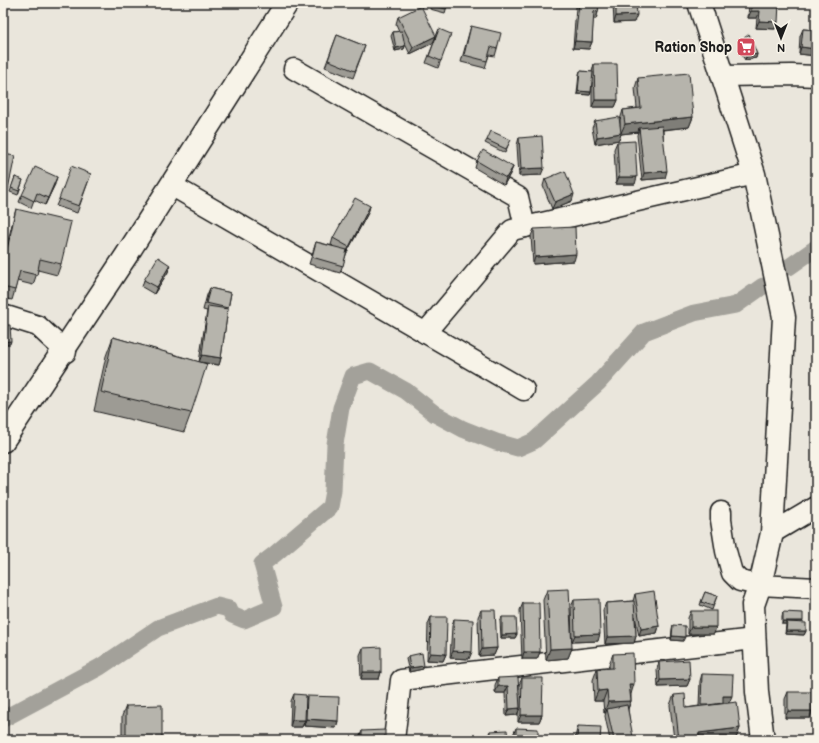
<svg xmlns="http://www.w3.org/2000/svg" width="819" height="743" font-family="'Balsamiq Sans',sans-serif">
<rect width="100%" height="100%" fill="#eae6dc"/>
<filter id="ink" filterUnits="userSpaceOnUse"><feTurbulence type="fractalNoise" baseFrequency=".025" numOctaves="2"/><feDisplacementMap in="SourceGraphic" scale="8" xChannelSelector="R" yChannelSelector="G"/><feConvolveMatrix kernelMatrix="1 2 1 2 8 2 1 2 1" color-interpolation-filters="sRGB"/></filter>
<g filter="url(#ink)">
<g fill="none" stroke-linecap="round" stroke-linejoin="round">
<g stroke="#a3a19a" stroke-width="17">
<polyline points="789,267 816,248"/>
<polyline points="3,719 100,667 158,628 217,606 229,609 232,615 244,620 274,607 262,564 275,554 330,507 333,491 335,444 341,408 353,376 370,371 406,391 435,414 463,429 496,442 518,448 534,441 598,383 644,332 694,313 736,305 763,286"/>
</g>
<defs>
<g id="minor">
<polyline points="294,69 518,197 525,227"/>
<polyline points="723,76 792,75 816,76"/>
<polyline points="171,185 524,390"/>
<polyline points="3,315 38,326 66,352"/>
<polyline points="425,333 512,230 754,174"/>
<polyline points="721,512 721,520 726,551 732,573 740,581 760,585 816,588"/>
<polyline points="772,533 816,507"/>
<polyline points="394,740 401,680 754,639"/>
</g>
<polyline id="tertiary" points="699,3 754,174 784,317 772,533 760,585 753,605 757,692 763,740"/>
<polyline id="secondary" points="3,441 126,256 287,3"/>
</defs>
<use href="#minor" stroke="#1c1c1c" stroke-width="23"/>
<use href="#tertiary" stroke="#1c1c1c" stroke-width="25"/>
<use href="#secondary" stroke="#1c1c1c" stroke-width="25"/>
<use href="#minor" stroke="#f7f3e8" stroke-width="20"/>
<use href="#tertiary" stroke="#f7f3e8" stroke-width="22"/>
<use href="#secondary" stroke="#f7f3e8" stroke-width="22"/>
</g>
<g fill="#9d9b94" stroke="#1c1c1c">
<polygon points="431,3 448,3 445,13 430,9"/>
<polygon points="578,3 599,3 598,12 596,19 593,19 592,42 589,49 573,48 576,7"/>
<polygon points="613,3 636,3 634,22 614,23"/>
<polygon points="749,3 779,3 775,29 756,28 757,18 748,18"/>
<polygon points="398,17 436,36 433,43 410,54 404,42 405,46 404,49 395,51 391,36 393,32 399,31 396,24"/>
<polygon points="471,26 497,49 495,56 489,55 485,68 461,62 469,33"/>
<polygon points="439,29 448,41 438,68 426,63"/>
<polygon points="803,29 816,30 816,56 799,54 800,36"/>
<polygon points="337,35 365,46 353,78 325,67"/>
<polygon points="743,39 757,54 756,58 745,60 740,52 741,42"/>
<polygon points="594,64 618,100 615,107 592,107 592,82 591,92 590,95 577,94 579,74 580,71 592,72"/>
<polygon points="638,78 693,117 689,127 663,130 665,178 642,180 637,135 638,132 621,134 619,140 595,144 592,128 595,121 620,127 620,120 623,110 637,108 635,88"/>
<polygon points="519,138 541,175 519,176 517,145"/>
<polygon points="487,140 509,143 505,153 485,143"/>
<polygon points="617,142 635,184 616,184 614,149"/>
<polygon points="3,154 8,189 6,196 3,196"/>
<polygon points="477,161 513,167 510,174 504,185 475,168"/>
<polygon points="91,174 77,213 56,206 59,199"/>
<polygon points="15,177 23,180 18,195 10,192"/>
<polygon points="545,179 572,201 552,209 543,186"/>
<polygon points="55,184 45,205 34,200 31,208 19,202 22,195"/>
<polygon points="370,206 368,213 347,252 340,273 309,264 316,242 333,246 331,245 333,238"/>
<polygon points="16,209 61,264 57,275 38,270 33,285 17,281 15,290 12,300 3,298 3,262 13,220"/>
<polygon points="534,229 574,261 533,264 531,236"/>
<polygon points="170,265 168,272 154,294 142,287 144,280"/>
<polygon points="210,288 231,293 228,309 221,358 219,365 201,363 191,413 184,432 94,411 106,356 113,337 199,362 207,311 203,310 207,295"/>
<polygon points="547,590 572,648 568,658 546,660 543,600"/>
<polygon points="705,592 717,596 712,610 700,605"/>
<polygon points="635,594 659,626 657,633 639,636 635,616 636,636 634,643 605,644 603,610 606,603 633,601"/>
<polygon points="574,600 598,641 572,642 571,607"/>
<polygon points="523,603 540,652 537,659 522,659 520,610"/>
<polygon points="481,610 497,648 494,655 479,656 478,617"/>
<polygon points="691,611 714,634 688,634 688,618"/>
<polygon points="783,612 802,623 806,631 804,635 785,634 786,624 782,624 782,616"/>
<polygon points="431,617 446,654 443,661 427,660 428,624"/>
<polygon points="502,617 517,634 515,638 501,638 500,621"/>
<polygon points="454,619 469,659 450,658 452,626"/>
<polygon points="673,625 683,641 671,640 672,629"/>
<polygon points="363,648 381,672 379,679 361,679 360,655"/>
<polygon points="613,654 631,694 631,701 628,709 632,740 610,740 605,716 606,712 604,713 603,701 594,701 593,680 597,669 609,669 609,664"/>
<polygon points="408,656 423,669 409,672 406,659"/>
<polygon points="659,662 690,679 687,686 658,687 657,669"/>
<polygon points="702,674 729,703 740,728 736,738 721,740 674,740 670,705 674,695 686,708 699,706 700,681"/>
<polygon points="498,678 519,689 519,685 522,678 542,715 539,722 518,722 518,712 517,715 506,716 505,693 495,693 495,685"/>
<polygon points="788,692 812,711 810,718 785,718 785,699"/>
<polygon points="294,694 306,700 307,696 338,721 336,728 304,726 304,722 302,727 290,727 291,701"/>
<polygon points="816,698 816,715 814,715 815,701"/>
<polygon points="126,706 162,740 122,740 122,716"/>
<polygon points="578,726 600,740 575,740 576,733"/>
<polygon points="516,728 538,740 513,740 513,735"/>
<polygon points="362,731 385,740 359,740 359,738"/>
<polygon points="490,731 508,740 487,740 487,738"/>
</g>
<g fill="#7f7e78" stroke="#1c1c1c">
<polygon points="594,11 598,12 596,19 591,18"/>
<polygon points="751,11 760,11 757,18 748,18"/>
<polygon points="637,15 634,22 614,23 616,16"/>
<polygon points="759,21 778,22 775,29 756,28"/>
<polygon points="436,36 433,43 410,54 413,47"/>
<polygon points="575,41 592,42 589,49 573,48"/>
<polygon points="405,46 404,49 395,51 396,48"/>
<polygon points="801,47 816,49 816,56 799,54"/>
<polygon points="757,54 756,58 745,60 746,57"/>
<polygon points="578,91 591,92 590,95 577,94"/>
<polygon points="595,100 618,100 615,107 592,107"/>
<polygon points="693,117 689,127 640,132 639,128 638,132 621,134 619,140 595,144 597,137 621,133 625,124"/>
<polygon points="513,167 510,174 504,185 506,178"/>
<polygon points="544,168 541,175 519,176 521,169"/>
<polygon points="667,171 665,178 642,180 644,173"/>
<polygon points="57,177 55,184 45,205"/>
<polygon points="619,177 637,177 635,184 616,184"/>
<polygon points="574,194 572,201 552,209 555,202"/>
<polygon points="370,206 368,213 346,254 349,247"/>
<polygon points="576,254 574,261 533,264 535,257"/>
<polygon points="170,265 168,272 154,294 157,287"/>
<polygon points="11,341 10,344 3,345 3,342"/>
<polygon points="202,355 221,358 219,365 199,362"/>
<polygon points="783,621 803,621 801,625 787,622 786,624 782,624"/>
<polygon points="659,626 657,633 639,636 641,629"/>
<polygon points="691,627 716,627 714,634 688,634"/>
<polygon points="786,631 806,631 804,635 785,634"/>
<polygon points="517,634 515,638 501,638 502,635"/>
<polygon points="600,634 598,641 572,642 575,635"/>
<polygon points="636,636 634,643 605,644 607,637"/>
<polygon points="672,636 685,637 683,641 671,640"/>
<polygon points="497,648 494,655 479,656 482,649"/>
<polygon points="572,648 568,658 546,660 550,649"/>
<polygon points="453,651 472,652 469,659 450,658"/>
<polygon points="524,652 540,652 537,659 522,659"/>
<polygon points="430,653 446,654 443,661 427,660"/>
<polygon points="424,666 423,669 409,672 410,668"/>
<polygon points="363,672 381,672 379,679 361,679"/>
<polygon points="690,679 687,686 658,687 660,680"/>
<polygon points="629,684 634,684 631,694 626,694"/>
<polygon points="498,686 508,686 505,693 495,693"/>
<polygon points="607,690 603,701 594,701 598,691"/>
<polygon points="723,696 732,696 729,703 721,703"/>
<polygon points="631,701 627,711 607,709 606,712 604,713 608,702"/>
<polygon points="520,708 517,715 506,716 509,709"/>
<polygon points="816,708 816,715 814,715"/>
<polygon points="788,711 812,711 810,718 785,718"/>
<polygon points="521,715 542,715 539,722 518,722"/>
<polygon points="306,719 338,721 336,728 304,726"/>
<polygon points="292,720 305,720 302,727 290,727"/>
<polygon points="740,728 736,738 721,740 696,740 699,733"/>
<polygon points="633,737 632,740 618,740"/>
</g>
<g fill="#b6b4ac" stroke="#1c1c1c">
<polygon points="432,3 448,3 446,9 431,5"/>
<polygon points="579,3 599,3 598,12 594,11 592,42 575,41"/>
<polygon points="616,3 636,3 637,15 616,16"/>
<polygon points="751,3 779,3 778,22 759,21 760,11 751,11"/>
<polygon points="421,6 436,36 413,47 398,17"/>
<polygon points="471,26 501,33 497,49 491,47 487,61 464,55"/>
<polygon points="439,29 451,34 441,61 429,56"/>
<polygon points="803,29 816,30 816,49 801,47"/>
<polygon points="402,31 405,46 396,48 393,32"/>
<polygon points="749,34 757,54 746,57 741,48 743,39"/>
<polygon points="337,35 365,46 355,71 328,60"/>
<polygon points="594,64 617,64 618,100 595,100"/>
<polygon points="580,71 593,72 591,92 578,91"/>
<polygon points="689,73 693,117 625,124 623,110 641,108 638,78"/>
<polygon points="619,117 621,133 597,137 595,121"/>
<polygon points="662,126 667,171 644,173 639,128"/>
<polygon points="491,131 511,140 506,149 487,140"/>
<polygon points="542,136 544,168 521,169 519,138"/>
<polygon points="635,141 637,177 619,177 617,142"/>
<polygon points="483,150 513,167 506,178 477,161"/>
<polygon points="3,154 15,156 8,189 3,188"/>
<polygon points="71,166 91,174 79,206 59,199"/>
<polygon points="35,167 57,177 48,198 37,193 34,201 22,195"/>
<polygon points="565,171 574,194 555,202 545,179"/>
<polygon points="15,177 23,180 19,191 11,188"/>
<polygon points="355,198 370,206 349,247 333,238"/>
<polygon points="16,209 71,222 61,264 40,259 37,275 20,271 15,290 3,287 3,268"/>
<polygon points="575,227 576,254 535,257 534,229"/>
<polygon points="316,242 347,250 343,266 312,257"/>
<polygon points="158,257 170,265 157,287 144,280"/>
<polygon points="210,288 231,293 228,308 206,303"/>
<polygon points="208,306 228,309 221,358 202,355"/>
<polygon points="3,325 10,325 11,341 3,342"/>
<polygon points="113,337 207,364 191,413 101,392"/>
<polygon points="569,589 572,648 550,649 547,590"/>
<polygon points="654,591 659,626 641,629 635,594"/>
<polygon points="705,592 717,596 713,606 701,602"/>
<polygon points="599,599 600,634 575,635 574,600"/>
<polygon points="634,601 636,636 607,637 606,603"/>
<polygon points="523,603 539,603 540,652 524,652"/>
<polygon points="481,610 495,610 497,648 482,649"/>
<rect x="691" y="611" width="25" height="16"/>
<polygon points="783,612 803,613 803,621 783,621"/>
<polygon points="431,617 447,617 446,654 430,653"/>
<polygon points="502,617 516,617 517,634 502,635"/>
<polygon points="454,619 473,620 472,652 453,651"/>
<polygon points="787,622 806,623 806,631 786,631"/>
<polygon points="673,625 685,626 685,637 672,636"/>
<polygon points="381,647 381,672 363,672 363,648"/>
<polygon points="422,653 424,666 410,668 408,656"/>
<polygon points="633,653 634,684 629,684 631,701 608,702 607,690 598,691 597,669 613,668 613,654"/>
<polygon points="689,660 690,679 660,680 659,662"/>
<polygon points="702,674 733,675 732,696 723,696 723,703 708,705 701,705"/>
<polygon points="518,677 520,708 509,709 508,686 498,686 498,678"/>
<polygon points="522,678 543,678 542,715 521,715"/>
<rect x="788" y="692" width="24" height="19"/>
<polygon points="294,694 306,695 305,720 292,720"/>
<polygon points="685,694 686,708 737,702 740,728 699,733 699,740 679,740 674,695"/>
<polygon points="307,696 339,697 338,721 306,719"/>
<polygon points="162,705 162,740 126,740 126,706"/>
<polygon points="627,705 633,737 618,740 614,740 607,709"/>
<polygon points="578,726 601,727 600,740 577,740"/>
<polygon points="516,728 538,729 538,740 516,740"/>
<polygon points="385,730 385,740 362,740 362,731"/>
<polygon points="507,730 508,740 490,740 490,731"/>
</g>
</g>
<defs>
<symbol id="supermarket-square" viewBox="-11 -11 22 22"><rect x="-9" y="-9" width="18" height="18" rx="4" fill="#d1495b" stroke="#f7f3e8"/><path d="M-6-5.5h2.5l.6 2H6L4.5 2H-2.5L-4.4-4H-6ZM-1.5 3.2a1.3 1.3 0 1 0 .1 0ZM3 3.2a1.3 1.3 0 1 0 .1 0Z" fill="#fff"/></symbol>
</defs>
<g fill-rule="evenodd">
<use href="#supermarket-square" x="735" y="36" width="22" height="22"/>
</g>
<g text-anchor="middle" dominant-baseline="central" stroke-width="3" stroke-linejoin="round" paint-order="stroke">
<g font-size="14" font-weight="bold" fill="#1c1c1c" stroke="#f7f3e8" text-anchor="end">
<text x="732" y="47">Ration Shop</text>
</g>
</g>
<rect width="819" height="743" fill="none" stroke="#f7f3e8" stroke-width="16"/>
<rect x="8" y="8" width="803" height="727" fill="none" stroke="#1c1c1c" stroke-width="1.5" filter="url(#ink)"/>
<g transform="translate(781 38) rotate(180)" stroke="#f7f3e8" stroke-width="3" paint-order="stroke">
<path d="M0-3L7 15L0 10L-7 15Z" fill="#1c1c1c"/>
<text y="-6" font-size="11" font-weight="bold" text-anchor="middle" fill="#1c1c1c">N</text>
</g>
</svg>
